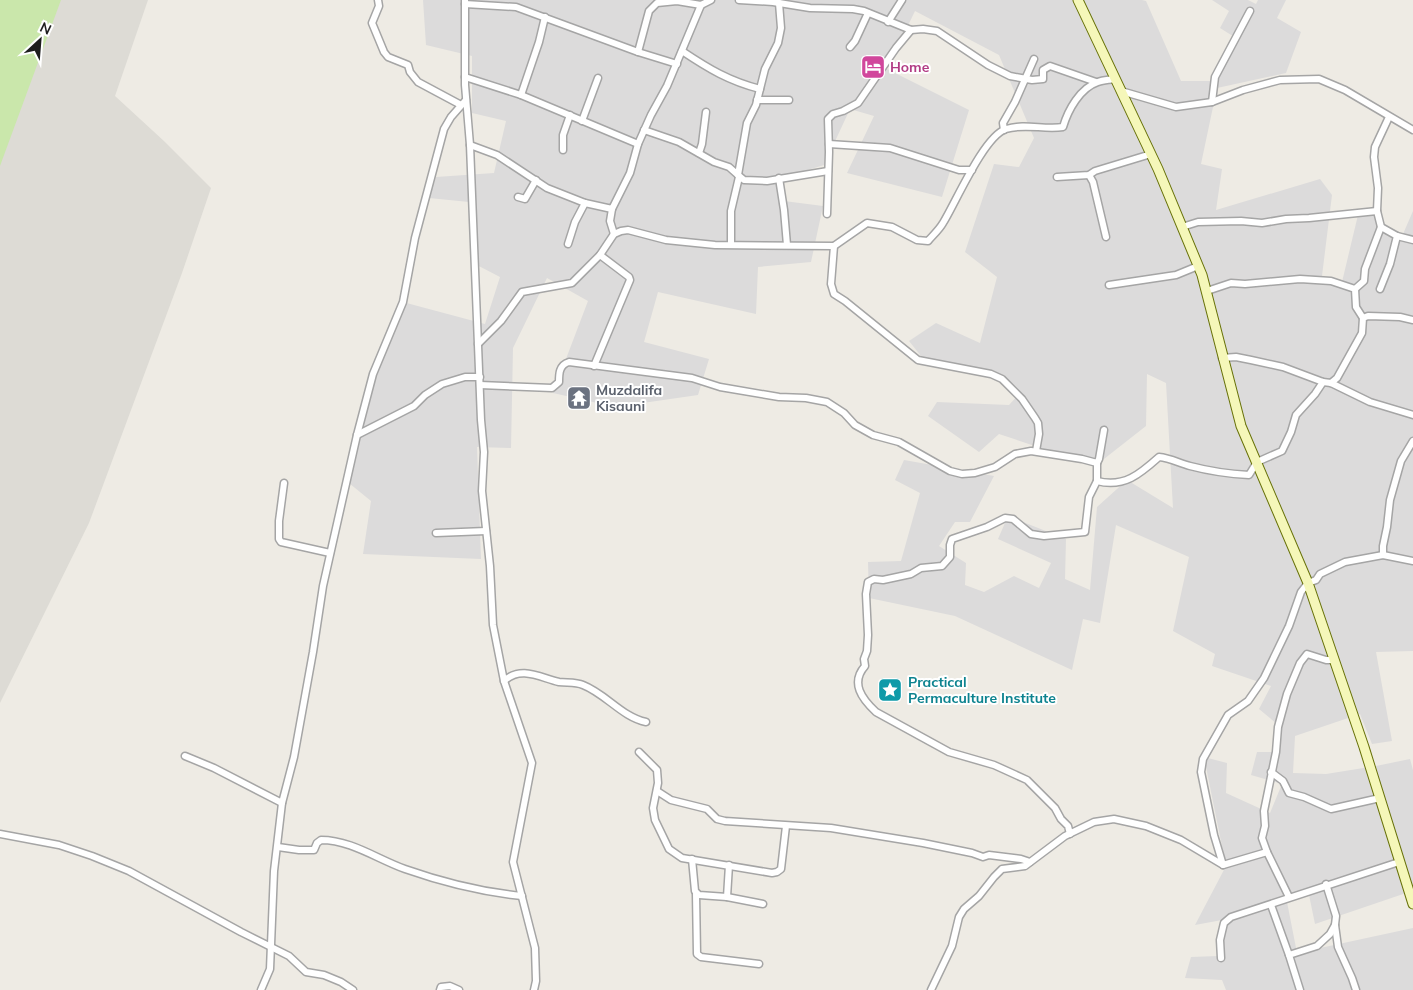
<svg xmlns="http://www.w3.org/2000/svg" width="1413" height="990" font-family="Mulish,sans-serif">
<rect width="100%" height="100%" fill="#eeebe4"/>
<polygon fill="#dcdbdb" points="423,0 1142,0 1146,1 1181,81 1210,81 1236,38 1220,28 1229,11 1212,0 1248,0 1256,4 1258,0 1286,0 1277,18 1301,32 1286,73 1217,88 1201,164 1222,169 1216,210 1320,179 1332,195 1321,284 1342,282 1358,215 1375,212 1383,228 1403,234 1413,211 1413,651 1376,652 1392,741 1372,744 1360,714 1295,736 1293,773 1326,774 1376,766 1410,759 1413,770 1413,892 1412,891 1315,924 1309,895 1287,902 1297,953 1413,928 1413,990 1226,990 1222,980 1185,978 1191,957 1218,956 1222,920 1195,925 1226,866 1204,757 1227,763 1226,793 1270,813 1282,784 1251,775 1257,752 1273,752 1277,724 1259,709 1271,686 1212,666 1215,654 1173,631 1189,557 1116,525 1100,623 1083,619 1072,670 955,616 869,598 868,562 901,561 920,493 895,480 904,460 994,476 970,522 955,522 939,546 966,563 965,585 984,592 1014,576 1039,588 1051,563 998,539 1008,516 1066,539 1065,579 1090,590 1097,507 1127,480 1173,508 1166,383 1147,374 1146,426 1095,466 999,434 979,452 928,416 937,402 1009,405 1020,393 990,377 925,361 909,341 936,323 980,343 997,277 965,252 994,164 1019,167 1034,138 999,55 915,11 887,69 969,110 942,197 847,173 874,116 850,109 824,165 778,179 784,201 823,206 811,262 758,267 756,314 658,292 644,342 709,359 698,395 615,407 553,393 588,301 547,278 513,348 511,448 477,447 481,559 363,554 371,501 344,479 399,301 485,324 500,277 473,263 469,202 429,198 436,177 494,173 506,121 472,113 472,56 426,45"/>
<polygon fill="#dddbd5" points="0,0 148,0 115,96 165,142 211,188 182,273 89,523 0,703"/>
<polygon fill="#cae7ab" points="0,0 61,0 0,166"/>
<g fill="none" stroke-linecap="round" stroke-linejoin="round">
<defs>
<g id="street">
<polyline points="378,0 379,6 372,23 384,52 388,57 408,65 410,72 418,82 461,105"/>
<polyline points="465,0 465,85 470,145 481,420 484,452 482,491 490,566 493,625 504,681 532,763 513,862 535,948 536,981 534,990"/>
<polyline points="739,0 773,2 810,8 853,9 864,11 911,30 923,29 937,31 988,65 1010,76 1032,80 1043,79 1043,70 1050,66 1096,82"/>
<polyline points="779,3 781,28 778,43 765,69 756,105 747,123 738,175 744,180 767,181 828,171"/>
<polyline points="465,4 516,7 638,52 677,64"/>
<polyline points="888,22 902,0"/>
<polyline points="850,47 855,41 868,13"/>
<path d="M682,51C709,69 729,81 760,89"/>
<polyline points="638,52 649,11 657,3 677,1 701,5 711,0"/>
<polyline points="465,77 521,95 638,144"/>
<polyline points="1121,91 1176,107 1212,102 1243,90 1280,80 1319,79 1345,90 1413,130"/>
<polyline points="521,95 539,42 545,17"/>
<polyline points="757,100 789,100"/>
<polyline points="1212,102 1215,77 1250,11"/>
<polyline points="582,121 598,78"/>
<polyline points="644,130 679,142 714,162 729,167 738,175"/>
<polyline points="1004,130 1003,123 1015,102 1034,59"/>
<polyline points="829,144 890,148 959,170 972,170"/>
<polyline points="470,145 497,155 547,188 585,203 612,209 630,173 638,144 651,115 667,86 701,5"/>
<polyline points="563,150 563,135 570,115"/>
<polyline points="699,153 702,144 706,112"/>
<polyline points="1089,175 1093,182 1106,237"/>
<polyline points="1057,177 1089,175 1095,171 1151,154"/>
<polyline points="779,178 784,210 787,245"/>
<polyline points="518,197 525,199 536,180"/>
<polyline points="612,209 610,221 614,234"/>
<polyline points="827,214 829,152 828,119 833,114 843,111 858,103 896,48 911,30"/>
<polyline points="1182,227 1198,222 1241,221 1262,223 1286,219 1309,218 1377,211"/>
<polyline points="1397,236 1413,240"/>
<polyline points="568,244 575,222 585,203"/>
<polyline points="731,244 731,211 739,177"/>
<polyline points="834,246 831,284 834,294 845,301 918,360 991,374 1002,379 1022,399 1035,418 1038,423 1039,434 1036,451"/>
<polyline points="1109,285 1176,275 1198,266"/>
<polyline points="1355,289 1364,281 1365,269 1381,227"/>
<polyline points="1380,289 1390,264 1397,236 1381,227 1377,211 1378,188 1374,157 1375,147 1389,117"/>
<polyline points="1207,291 1231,283 1245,284 1300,279 1331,281 1355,289 1356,307 1363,318"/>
<path d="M478,344L501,321L522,292L572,283L600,255L614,234L621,231L628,230L666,240L715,245L834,246L867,223L892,227L917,240L928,241C933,235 939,230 943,223C956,202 984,136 1006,129C1025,123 1044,130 1063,127C1068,110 1080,88 1098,82C1103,80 1109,80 1114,79"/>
<polyline points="1222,358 1236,357 1251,360 1283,367 1323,382 1331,383 1370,402 1413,415"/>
<polyline points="594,366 630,280 629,277 600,255"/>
<polyline points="1331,383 1337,378 1362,333 1363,318 1368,316 1400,317 1413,320"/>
<path d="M480,385L552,388L559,382C559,374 559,365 569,362L692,378L720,387L779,397L806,398L827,402L844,413L855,425L873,435L899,442L950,471L962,474L975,473L995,467L1015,454L1031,451L1082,459L1097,463V481"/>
<polyline points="357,435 414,406 425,395 442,384 465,377 480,377"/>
<polyline points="1097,463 1099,459 1104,430"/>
<polyline points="284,483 279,521 279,539 281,542 330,553"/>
<polyline points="436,533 486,531"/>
<polyline points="1383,555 1383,546 1387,527 1390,500 1401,461 1413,441"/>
<path d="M504,681C521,665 541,678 559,682C567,683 576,682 583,685C606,694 622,717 646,722"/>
<polyline points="639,752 657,770 658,783 653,808 655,820 669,849 682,858 772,873 777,872 781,869 786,826"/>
<polyline points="185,756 214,768 282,803"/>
<polyline points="1271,772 1283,781 1289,793 1304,797 1331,809 1380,798"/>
<polyline points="657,791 671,800 707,809 717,819 725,821 831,828 923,843 972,853 983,857 989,855 1021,859 1030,862"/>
<polyline points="0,834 59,845 92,856 129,871 241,932 289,956 306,972 324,975 341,982 353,990"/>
<path d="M1070,834L1068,826L1061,819L1055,808L1027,780L994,765L949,752L876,712C862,699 850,683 865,666L864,659L867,651L868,635L866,594L868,582L874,579L883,580L911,574L921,568L942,566L950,557V545L952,539L987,527L1005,518L1013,519L1031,534L1044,536L1085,532L1089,497L1097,481C1124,488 1140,474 1159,457C1170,458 1179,463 1190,466C1209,471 1229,474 1249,475L1257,462L1282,451L1291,432L1296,415L1315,394L1323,382"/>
<path d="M278,847L299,850H314L317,843L321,840C351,840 377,859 405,869C442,882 482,892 522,896"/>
<polyline points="1267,852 1262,838 1265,826 1264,811 1276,752 1278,727 1287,694 1300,663 1307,654 1326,660 1333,660"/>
<polyline points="692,859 695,891 699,895 727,897 763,904"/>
<polyline points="1223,865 1214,835 1201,772 1203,759 1228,715 1248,701 1264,678 1289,626 1301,592 1308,583 1316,580 1320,574 1345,562 1383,555 1413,561"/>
<polyline points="696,894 697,954 701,957 759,964"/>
<polyline points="727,897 729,865"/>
<polyline points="1271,905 1289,955"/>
<polyline points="1335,925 1338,947 1352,978 1356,990"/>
<polyline points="1221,958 1220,940 1224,923 1231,917 1399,862"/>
<polyline points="261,990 270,969 274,871 282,803 294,757 313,652 323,586 357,435 373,374 403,302 415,238 444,129 451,117 466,100"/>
<polyline points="440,990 441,987 450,986 459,990"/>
<polyline points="931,990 952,946 959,917 964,909 979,896 994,877 1002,869 1025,866 1065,836 1094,822 1114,819 1146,826 1181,840 1223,865 1267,852 1289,897"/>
<polyline points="1300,990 1289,955 1317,946 1330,934 1335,925 1336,916 1326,884"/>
</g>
<polyline id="secondary" points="1078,0 1158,169 1202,275 1241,426 1308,583 1364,747 1413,904"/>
</defs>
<use href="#street" stroke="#a5a5a5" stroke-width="9"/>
<use href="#secondary" stroke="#677108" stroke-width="11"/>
<use href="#street" stroke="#fff" stroke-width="6"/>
<use href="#secondary" stroke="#f5f7b9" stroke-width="9"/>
</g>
<defs>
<symbol id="hotel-square" viewBox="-11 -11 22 22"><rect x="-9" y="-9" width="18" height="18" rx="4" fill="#d1479c" stroke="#fff"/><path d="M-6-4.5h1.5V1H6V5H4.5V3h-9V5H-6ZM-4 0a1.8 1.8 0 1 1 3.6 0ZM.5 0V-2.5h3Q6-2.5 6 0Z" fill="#fff"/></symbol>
<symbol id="temple-square" viewBox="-11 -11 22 22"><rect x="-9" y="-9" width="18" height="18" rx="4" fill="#6b7280" stroke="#fff"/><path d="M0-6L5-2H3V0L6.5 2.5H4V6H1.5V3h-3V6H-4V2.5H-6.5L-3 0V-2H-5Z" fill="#fff"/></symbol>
<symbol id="sight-square" viewBox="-11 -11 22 22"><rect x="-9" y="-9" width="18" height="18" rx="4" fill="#0f9aa8" stroke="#fff"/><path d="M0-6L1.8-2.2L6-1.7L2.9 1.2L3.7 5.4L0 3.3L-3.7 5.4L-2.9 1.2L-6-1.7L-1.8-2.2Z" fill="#fff"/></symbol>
</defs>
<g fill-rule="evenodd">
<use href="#hotel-square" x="859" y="53" width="28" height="28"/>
<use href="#temple-square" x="565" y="384" width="28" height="28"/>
<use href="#sight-square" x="876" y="676" width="28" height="28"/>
</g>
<g text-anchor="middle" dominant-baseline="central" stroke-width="4" stroke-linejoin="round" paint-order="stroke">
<g font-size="14" font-weight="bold" fill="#b23c85" stroke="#fff" text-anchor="start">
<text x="890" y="67">Home</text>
</g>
<g font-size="14" font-weight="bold" fill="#5b616d" stroke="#fff" text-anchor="start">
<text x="596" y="390">Muzdalifa<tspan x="596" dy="16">Kisauni</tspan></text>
</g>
<g font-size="14" font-weight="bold" fill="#0d838f" stroke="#fff" text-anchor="start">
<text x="908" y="682">Practical<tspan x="908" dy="16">Permaculture Institute</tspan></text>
</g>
</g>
<g transform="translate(40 40) rotate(26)" stroke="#ffffff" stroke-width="4" paint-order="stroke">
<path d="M0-4L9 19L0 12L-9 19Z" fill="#1e1e1e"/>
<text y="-8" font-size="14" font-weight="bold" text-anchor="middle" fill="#1e1e1e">N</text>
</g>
</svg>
